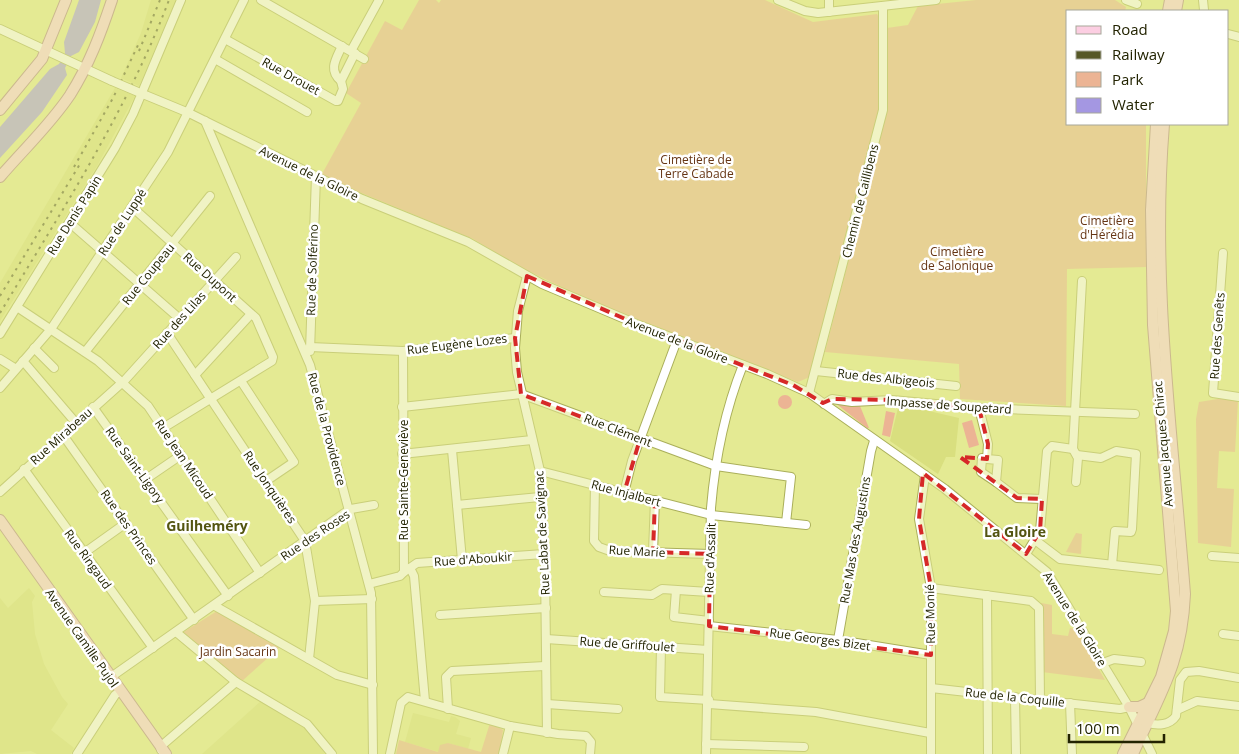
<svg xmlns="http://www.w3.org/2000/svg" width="1239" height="754" font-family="'Open Sans',sans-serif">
<rect width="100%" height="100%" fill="#e4ea93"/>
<g fill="#d9df7f">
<polygon points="151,0 176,0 139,86 121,78 141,33"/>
<polygon points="115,88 135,96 97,166 0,321 0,283"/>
<polygon points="899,404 959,418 955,457 946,457 938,474 890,441"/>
<polygon points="29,588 35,596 32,602 35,634 44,664 62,697 68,704 51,730 74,748 71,754 37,754 31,751 0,754 0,598 8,608"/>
<polygon points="262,700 303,725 325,754 202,754"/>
<polygon points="413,713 449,722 451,716 455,717 460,721 456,734 471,738 468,749 448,743 439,752 405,742"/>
</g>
<g fill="#ecb494">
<polygon points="419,0 436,0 439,3 441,0 765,0 813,22 877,14 880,19 880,108 812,376 798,382 626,315 568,290 520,267 473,239 359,192 322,174 361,103 346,93 385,21 402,30"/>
<polygon points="976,0 1115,0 1126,7 1125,11 1068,11 1068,124 1146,124 1146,267 1067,269 1066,406 960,399 959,364 825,352 886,114 887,28 908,25 918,6"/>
<circle cx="785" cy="402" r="7"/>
<polygon points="1224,398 1238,401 1235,452 1219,451 1217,488 1234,489 1231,547 1198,543 1196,419 1199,402"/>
<polygon points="834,402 860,406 869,428 867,428"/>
<polygon points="886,411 895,413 890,437 882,435"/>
<polygon points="972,420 979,445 969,448 962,423"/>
<polygon points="1076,533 1082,534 1081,554 1066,552"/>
<polygon points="1041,603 1052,605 1052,634 1068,636 1070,628 1076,629 1105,680 1042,672"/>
<polygon points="217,611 280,647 241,682 182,633"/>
<polygon points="490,723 503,730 500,754 396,754 399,740 438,752 440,745 448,743 481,752"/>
</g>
<polygon fill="#a497e2" points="79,0 101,0 95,22 79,52 71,56 65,68 67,75 42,112 0,158 0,127 50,69 59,64 65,53 64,42"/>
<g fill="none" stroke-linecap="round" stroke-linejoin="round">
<defs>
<g id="minor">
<polyline points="261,0 364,59"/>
<polyline points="778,0 805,11 818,13 936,0"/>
<polyline points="829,0 829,12"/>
<polyline points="1126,0 1137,4"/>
<polyline points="1203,0 1204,10"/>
<polyline points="0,29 112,81"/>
<polyline points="1228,34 1239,37"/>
<polyline points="225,39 336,101 338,101 343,89 341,81"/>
<path d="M342,46C336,59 328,70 341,81L355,53"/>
<polyline points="351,51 379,0"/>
<polyline points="215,59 307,112"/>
<polyline points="138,92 189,113 362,199 468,242 542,284 639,325 767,374 809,393 945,489 1047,572 1129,707 1152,754"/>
<polyline points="205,121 310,365 371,593 373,754"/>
<polyline points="132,207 256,318 273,357 272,361 163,428"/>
<polyline points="70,223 180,319"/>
<polyline points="1223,253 1213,393 1239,397"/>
<polyline points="527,276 518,311 515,348 517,372 540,471 545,569 547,733"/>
<polyline points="17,307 98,361 148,406 260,573"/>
<polyline points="167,333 305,541 315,601 309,659"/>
<polyline points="0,334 115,148 133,114 181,0"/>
<polyline points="310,347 403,351 515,338"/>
<polyline points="34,348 54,368"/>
<polyline points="310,351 316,176"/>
<polyline points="85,352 210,196"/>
<polyline points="0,359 16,369"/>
<polyline points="23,361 76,423"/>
<polyline points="816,371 956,386"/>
<polyline points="195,375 251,314"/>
<polyline points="241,381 294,462 266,481"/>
<polyline points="0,388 51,329 168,152 244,0"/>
<polyline points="809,393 883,110 883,6"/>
<polyline points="824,404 832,399 852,402 892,400 979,408 1135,414"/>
<polyline points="93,407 228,596"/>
<polyline points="402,407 521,394 716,466 791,477 786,523"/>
<polyline points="979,408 988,444 987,459 998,460 996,482 1017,498 1042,499"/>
<polyline points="63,435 194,620"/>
<polyline points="452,450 462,560"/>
<polyline points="402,454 532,440"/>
<polyline points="1077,455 1101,458 1116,451 1136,454 1132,529 1131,532 1115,531 1112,565"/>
<polyline points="987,459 982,458 981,472 996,482"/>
<polyline points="24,469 153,648"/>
<polyline points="540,471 711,515 806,525"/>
<polyline points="925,475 919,519 931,588 931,754"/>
<polyline points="146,479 181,455"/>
<polyline points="1076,482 1078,458 1073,449 1082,281"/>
<polyline points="595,484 594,541 599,547 610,551 710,554"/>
<polyline points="0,492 125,380 236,257"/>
<polyline points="624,493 632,461 677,340"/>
<polyline points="457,505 540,497"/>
<polyline points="1035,540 1060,559 1159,570"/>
<polyline points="653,552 655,500"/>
<polyline points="84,553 126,523"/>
<polyline points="1026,554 1040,531 1047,451 1052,446 1073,449"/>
<polyline points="1212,556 1239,558"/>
<polyline points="410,568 414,576 425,701"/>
<polyline points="404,572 417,563 544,554"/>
<polyline points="369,584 400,576 404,572 403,351"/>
<polyline points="931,588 1031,601 1039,608 1040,700"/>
<polyline points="676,590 674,617 709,621"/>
<polyline points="604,592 652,595 662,589 709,592"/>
<polyline points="987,595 988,754"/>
<polyline points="315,601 372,599"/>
<polyline points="215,606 337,675 373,685"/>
<polyline points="440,615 546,608"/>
<polyline points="709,626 838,640 931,655"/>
<polyline points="176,632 236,682 307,724 332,754"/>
<polyline points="1223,634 1239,636"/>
<polyline points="546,639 708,650"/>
<polyline points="838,640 871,451 874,441"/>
<polyline points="661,646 660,697 709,700"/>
<polyline points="1103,663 1114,659 1141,662"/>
<polyline points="111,677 343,514 351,509 374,505"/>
<polyline points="931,688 1120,709 1129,707"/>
<polyline points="1015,697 1016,754"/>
<polyline points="1070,703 1072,754"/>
<polyline points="547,704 618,709"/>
<polyline points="709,704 816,712 930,733"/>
<polyline points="448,709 446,677 452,671 545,666"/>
<polyline points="1177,710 1197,701 1239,706"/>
<path d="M1148,723C1158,726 1170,725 1176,716L1180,680L1186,672L1199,671L1239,678"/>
<polyline points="706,744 804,747"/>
<polyline points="161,750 160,747 236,682"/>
<polyline points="77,754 115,695 120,691"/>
<polyline points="390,754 401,703 408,697 510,726 558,734 586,736 591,742 590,754"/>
<polyline points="503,754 510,726"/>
<path d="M706,754L711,508C715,460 725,410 743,365"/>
</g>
<g id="major">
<polyline points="1168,11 1170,0"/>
<polyline points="1176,11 1178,0"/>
<polyline points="0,110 42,59 66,0"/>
<path d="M0,177C23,150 50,125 70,95C89,65 101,33 112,0"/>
<polyline points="0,520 166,754"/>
<polyline points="1129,707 1139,707 1150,702"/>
<polyline points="1123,754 1161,677 1174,631 1176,611 1153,325 1151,210 1156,124"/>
<path d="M1133,754C1160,694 1182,663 1185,594C1173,437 1151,282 1164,124"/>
</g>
</defs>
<use href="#minor" stroke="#aaaf5a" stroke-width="10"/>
<use href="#major" stroke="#ae7d87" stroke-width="12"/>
<use href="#minor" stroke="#fff" stroke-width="8"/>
<use href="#major" stroke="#fccee2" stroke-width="10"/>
<g stroke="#565827" stroke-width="2" stroke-dasharray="2.5 5" stroke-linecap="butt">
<polyline points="139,51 160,0"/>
<polyline points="74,167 113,98 139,43"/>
<polyline points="0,296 80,164"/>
<path d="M0,313C61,212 127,111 169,0"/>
</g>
<defs>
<polyline id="minor-bridge" points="112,81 138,92"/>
</defs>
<use href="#minor-bridge" stroke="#aaaf5a" stroke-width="10" stroke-linecap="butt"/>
<use href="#minor-bridge" stroke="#fff" stroke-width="8"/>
</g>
<path d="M0 0H1239V754H0ZM527,276L639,325L793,385L823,403L832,399L892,400L979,408L988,444L987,459L960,457L1017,498L1042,499L1040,531L1026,554L923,473L919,519L931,588V655L709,626L710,554L653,552L655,500L624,493L640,439L521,394L515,338Z" fill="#e4ea93" fill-opacity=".55" fill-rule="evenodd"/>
<path fill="none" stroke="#d62828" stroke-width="4" stroke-dasharray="10 6" stroke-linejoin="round" d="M527,276L639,325L793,385L823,403L832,399L892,400L979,408L988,444L987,459L960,457L1017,498L1042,499L1040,531L1026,554L923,473L919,519L931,588V655L709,626L710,554L653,552L655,500L624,493L640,439L521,394L515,338Z"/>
<g text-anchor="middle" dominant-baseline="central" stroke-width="5" stroke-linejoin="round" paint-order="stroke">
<g font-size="12" fill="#222300" stroke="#fff">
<text transform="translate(291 76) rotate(29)">Rue Drouet</text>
<text transform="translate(309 173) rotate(26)">Avenue de la Gloire</text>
<text transform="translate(860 201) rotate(-76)">Chemin de Caillibens</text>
<text transform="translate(74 215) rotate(-58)">Rue Denis Papin</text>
<text transform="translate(122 222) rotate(-57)">Rue de Luppé</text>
<text transform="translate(312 270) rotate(-88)">Rue de Solférino</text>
<text transform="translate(148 274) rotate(-51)">Rue Coupeau</text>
<text transform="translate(210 277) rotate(42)">Rue Dupont</text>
<text transform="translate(179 320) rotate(-48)">Rue des Lilas</text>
<text transform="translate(1217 336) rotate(-86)">Rue des Genêts</text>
<text transform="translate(677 340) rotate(21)">Avenue de la Gloire</text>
<text transform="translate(457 344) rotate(-7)">Rue Eugène Lozes</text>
<text transform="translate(886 378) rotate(6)">Rue des Albigeois</text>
<text transform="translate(949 405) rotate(4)">Impasse de Soupetard</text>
<text transform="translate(327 429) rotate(75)">Rue de la Providence</text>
<text transform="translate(618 430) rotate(21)">Rue Clément</text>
<text transform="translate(61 436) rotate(-42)">Rue Mirabeau</text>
<text transform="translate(1163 444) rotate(-95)">Avenue Jacques Chirac</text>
<text transform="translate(184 459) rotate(56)">Rue Jean Micoud</text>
<text transform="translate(135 465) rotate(54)">Rue Saint-Ligory</text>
<text transform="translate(403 480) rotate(-90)">Rue Sainte-Geneviève</text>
<text transform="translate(270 487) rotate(56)">Rue Jonquières</text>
<text transform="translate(626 493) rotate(15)">Rue Injalbert</text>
<text transform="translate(129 527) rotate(55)">Rue des Princes</text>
<text transform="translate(542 533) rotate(-93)">Rue Labat de Savignac</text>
<text transform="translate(315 535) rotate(-34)">Rue des Roses</text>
<text transform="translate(855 540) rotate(-80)">Rue Mas des Augustins</text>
<text transform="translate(637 551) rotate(3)">Rue Marie</text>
<text transform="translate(710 558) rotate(-88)">Rue d'Assalit</text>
<text transform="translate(88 559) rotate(54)">Rue Ringaud</text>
<text transform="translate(473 559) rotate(-4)">Rue d'Aboukir</text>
<text transform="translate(930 614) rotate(-91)">Rue Monié</text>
<text transform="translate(1075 619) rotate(58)">Avenue de la Gloire</text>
<text transform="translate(82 638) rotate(55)">Avenue Camille Pujol</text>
<text transform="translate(820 639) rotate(8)">Rue Georges Bizet</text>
<text transform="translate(627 644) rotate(4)">Rue de Griffoulet</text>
<text transform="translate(1015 697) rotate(6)">Rue de la Coquille</text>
</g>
<g font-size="12" fill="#663514" stroke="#fff">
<text x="696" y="159">Cimetière de<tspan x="696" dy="14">Terre Cabade</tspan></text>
<text x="1107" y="220">Cimetière<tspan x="1107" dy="14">d'Hérédia</tspan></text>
<text x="957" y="251">Cimetière<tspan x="957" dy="14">de Salonique</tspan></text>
<text x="238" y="651">Jardin Sacarin</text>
</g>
<g font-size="14" font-weight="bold" fill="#535511" stroke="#fff">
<text x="207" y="525">Guilheméry</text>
<text x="1015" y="531">La Gloire</text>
</g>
</g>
<rect x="1066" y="10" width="162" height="115" fill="#ffffff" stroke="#a7a799"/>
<rect x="1076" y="26" width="25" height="8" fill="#fccee2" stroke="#a7a799"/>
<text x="1112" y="35" font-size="15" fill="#222300">Road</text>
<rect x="1076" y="51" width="25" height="8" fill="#565827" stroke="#a7a799"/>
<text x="1112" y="60" font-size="15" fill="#222300">Railway</text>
<rect x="1076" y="72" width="25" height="15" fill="#ecb494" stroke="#a7a799"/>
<text x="1112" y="85" font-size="15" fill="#222300">Park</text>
<rect x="1076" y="98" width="25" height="15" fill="#a497e2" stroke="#a7a799"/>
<text x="1112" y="110" font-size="15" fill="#222300">Water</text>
<path d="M1069 734v8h95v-8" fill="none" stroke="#222300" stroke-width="2.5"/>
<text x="1076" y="734" font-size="15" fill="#222300" stroke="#ffffff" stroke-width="4" paint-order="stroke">100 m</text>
</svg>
